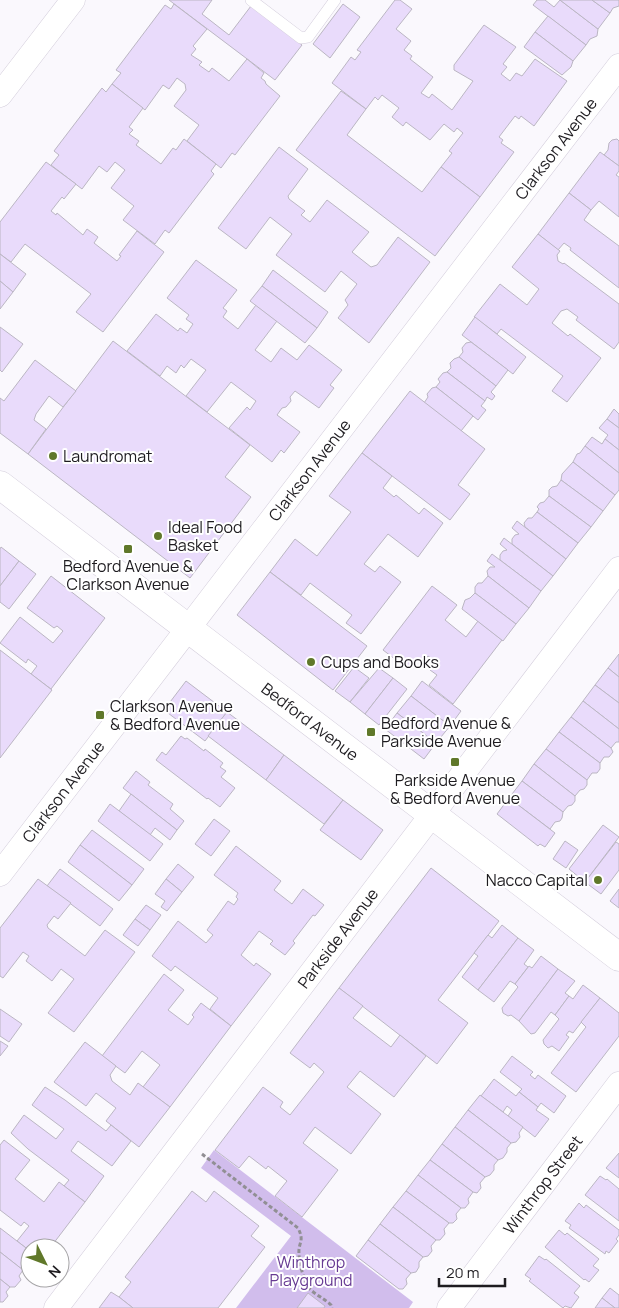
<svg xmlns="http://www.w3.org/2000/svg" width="619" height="1308" font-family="Manrope,sans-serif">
<rect width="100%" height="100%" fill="#faf8fd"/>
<polygon fill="#d1bdec" points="214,1150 413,1302 409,1308 236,1308 291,1236 201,1168"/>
<g fill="#e9dbfb" stroke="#bbb6c3">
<polygon points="169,0 212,0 202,14 229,35 251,6 302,45 275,80"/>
<polygon points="395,0 400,0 412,9 396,29 411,41 404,50 412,56 410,59 433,77 421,93 429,98 432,94 452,110 473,81 454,70 454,65 484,25 516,47 503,64 507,67 501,74 510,81 516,73 522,76 535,59 567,81 534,126 521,116 519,119 515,116 499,137 503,140 501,143 514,152 480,197 441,167 452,153 449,151 463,133 457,128 454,132 444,124 430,140 406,122 403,126 392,117 399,108 382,95 378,100 375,97 366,109 332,83 351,57 355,60 361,52 357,50"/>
<polygon points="537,0 545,0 554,7 560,0 598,29 597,36 590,39 586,45 533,5"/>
<polygon points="560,0 592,0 610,13 598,29"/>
<polygon points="592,0 619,0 619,6 613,8 610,13"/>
<polygon points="174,4 207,29 193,46 196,49 191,55 202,62 199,65 209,72 212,68 229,81 247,59 264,73 261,78 265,81 266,84 280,96 235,155 232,153 221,168 187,141 199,125 174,106 186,90 185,84 177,78 169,89 163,85 145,110 112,84 121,73 116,70 165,5 171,9"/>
<polygon points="343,4 360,17 330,58 313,44"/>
<polygon points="548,16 586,45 573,61 535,32"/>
<polygon points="535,32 573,61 571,67 562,75 524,47"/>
<polygon points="112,84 143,108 129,127 133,130 129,134 139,141 136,145 161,164 173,148 176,150 184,139 216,164 211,171 214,174 169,233 165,230 155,244 123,220 134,206 111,188 125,170 115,162 107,172 99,166 82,189 51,165 59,155 54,151 102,88 106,92"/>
<polygon points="341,91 366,109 347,135 422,192 441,167 480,197 435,256 296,150"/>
<polygon points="617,139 619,141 619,166 604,155 608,150 609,143 612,140"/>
<polygon points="279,147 308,169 288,196 289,199 305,211 301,215 310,222 327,200 369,232 352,252 371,267 377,265 398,237 430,262 369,343 338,318 348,305 345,300 357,284 341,271 325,292 276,255 292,234 270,217 246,249 218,228"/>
<polygon points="600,152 619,166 619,171 616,175 619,177 619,217 599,201 591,210 569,193"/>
<polygon points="46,162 76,184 64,199 62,197 51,211 56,215 57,213 83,235 87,229 98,237 94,243 117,261 121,256 119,255 137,231 164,252 103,332 76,312 91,294 25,244 11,262 0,254 0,222"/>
<polygon points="569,193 591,210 584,220 619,246 619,288 570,250 571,248 564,243 558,250 538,234"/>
<polygon points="538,234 560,251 557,255 558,261 563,264 564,263 619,304 619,342 614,349 576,320 578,317 567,309 561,311 552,323 568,336 570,334 601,358 567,402 552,391 563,376 501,329 497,334 474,317 500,284 527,305 539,289 512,267"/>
<polygon points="0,254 26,274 13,292 0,281"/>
<polygon points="196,260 237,290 223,308 227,311 223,317 238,329 256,305 277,321 255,350 271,362 281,348 297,360 309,345 342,370 330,385 334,388 319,408 295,391 290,397 291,401 286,407 282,408 277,415 300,432 284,453 281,450 272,462 229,428 247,407 250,410 256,401 231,382 207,412 186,396 206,370 191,359 184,368 181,365 176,373 167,366 160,376 127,351 156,314 178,331 180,328 187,333 193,324 186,319 189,315 167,298"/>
<polygon points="273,270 328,312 317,328 262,286"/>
<polygon points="0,281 13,292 0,309"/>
<polygon points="262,286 317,328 305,343 250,301"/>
<polygon points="475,317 526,357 513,374 462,335"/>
<polygon points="0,327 23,344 2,372 0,370"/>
<polygon points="113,341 250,445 225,477 251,497 190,578 28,454"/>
<polygon points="471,342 508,370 496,386 459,357 463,352 462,348 466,343"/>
<polygon points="459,357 496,386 491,392 495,396 492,400 487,397 485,401 447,372 451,368 450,363 454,359"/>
<polygon points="35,360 76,391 63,407 49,396 36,414 34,420 46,429 28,454 0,433 0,398 4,401"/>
<polygon points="447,372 485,401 481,406 486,410 478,420 436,387 440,382 438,379 443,373"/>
<polygon points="436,387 473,416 461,431 424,403 428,397 427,394 432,388"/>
<polygon points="410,391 485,449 458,485 470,494 450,520 362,453"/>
<polygon points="614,409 619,414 619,428 607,419"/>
<polygon points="607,419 619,428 619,450 605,439 608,435 599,428"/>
<polygon points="592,437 602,444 605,439 619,450 619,473 585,446"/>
<polygon points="585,446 619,473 619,490 615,495 573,462 577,454 580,453"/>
<polygon points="362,453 392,476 383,488 394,497 396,495 419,514 424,508 443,523 418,557 388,534 364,564 375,572 380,566 401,582 361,634 346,623 352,615 310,583 301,595 270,572 295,539 317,556 351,512 329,496"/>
<polygon points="573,462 615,495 603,511 561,480 562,474"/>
<polygon points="561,480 603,511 591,527 549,496 549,490 552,487 557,486"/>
<polygon points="549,496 591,527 578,543 537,512 539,509 537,507 540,503 544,502"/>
<polygon points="537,512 578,543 566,559 525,527 524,523 528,518 532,518"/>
<polygon points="517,521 566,559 553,576 512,544 512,539 515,535 519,534 512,528"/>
<polygon points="504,538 553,576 541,591 500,560 500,555 503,551 507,550 500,544"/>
<polygon points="1,547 19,561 0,586 0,549"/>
<polygon points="492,554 541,591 529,608 488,576 487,571 490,567 495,567 487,561"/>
<polygon points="19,561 36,574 9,609 0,602 0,586"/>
<polygon points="270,572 367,646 333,690 237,615"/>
<polygon points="51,576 105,618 51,689 31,674 37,666 28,659 26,663 0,643 20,617 53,643 63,631 57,626 54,628 27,608"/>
<polygon points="488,576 529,608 516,624 475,593 475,587 478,583 482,583"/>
<polygon points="432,586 457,605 445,620 466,637 478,621 502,640 453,704 429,685 437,675 430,670 436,662 428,656 422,663 416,658 408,669 383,650"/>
<polygon points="475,593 516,624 503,641 462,609 465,600 470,598"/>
<polygon points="0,650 52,690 0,758"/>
<polygon points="619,654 619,677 608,668"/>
<polygon points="354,667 369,678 350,702 335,691"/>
<polygon points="379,668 393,678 365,714 350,702"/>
<polygon points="608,668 619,677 619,703 595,685"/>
<polygon points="393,678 407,689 379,725 365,714"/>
<polygon points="186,681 227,712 205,741 164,710"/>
<polygon points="422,681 461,711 450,726 411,696"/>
<polygon points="595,685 619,703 619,729 583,701"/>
<polygon points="411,696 450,726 436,743 397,713"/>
<polygon points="583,701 619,729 619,742 616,742 611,748 571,717"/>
<polygon points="227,712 284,755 266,780 208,736"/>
<polygon points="397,713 436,743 424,759 385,729"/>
<polygon points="571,717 611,748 613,752 609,757 604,757 600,763 559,732"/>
<polygon points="559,732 600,763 600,769 597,773 592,773 587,780 546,749"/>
<polygon points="181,736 185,739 187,738 204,751 205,749 223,763 220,767 226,771 221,777 235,788 220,807 208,798 207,799 156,760 162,752 166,755"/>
<polygon points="546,749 587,780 587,785 584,789 580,790 575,796 534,764"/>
<polygon points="284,755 343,800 324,824 266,780"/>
<polygon points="534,764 575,796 575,801 572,805 568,806 563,812 522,781"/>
<polygon points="136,771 150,782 148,785 173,804 170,809 184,821 177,830 123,788"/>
<polygon points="522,781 563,812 562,818 560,821 555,822 550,829 509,798"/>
<polygon points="131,794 177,830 170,840 155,828 150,835 119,811"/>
<polygon points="509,798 555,833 545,847 540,844 538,846 497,814"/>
<polygon points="343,800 383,830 361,860 320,830"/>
<polygon points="110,804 163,844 150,861 98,821"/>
<polygon points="214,819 230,831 211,856 195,844"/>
<polygon points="603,825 619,837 585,882 569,869"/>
<polygon points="92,830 144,869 132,885 80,845"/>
<polygon points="565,841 578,850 566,868 553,859"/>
<polygon points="616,842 619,844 619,870 601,894 585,882"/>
<polygon points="80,845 132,885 119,901 68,862"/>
<polygon points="236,846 281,881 274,890 292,904 303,889 324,905 315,916 313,915 293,941 295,943 285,955 270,944 273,941 259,931 241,955 254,966 256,963 271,974 231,1026 210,1009 218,998 175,966 171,971 152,956 178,921 206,943 213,935 207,930 228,901 234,905 238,899 236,897 238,893 214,875"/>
<polygon points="178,864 194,877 182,892 166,879"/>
<polygon points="431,868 499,921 438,1000 468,1023 437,1064 339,988"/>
<polygon points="60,869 113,909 100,926 47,886"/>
<polygon points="38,879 71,903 58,919 54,916 47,925 48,928 85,956 105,930 135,952 74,1032 48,1013 74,979 61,969 52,981 26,961 29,956 23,952 3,978 0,976 0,928"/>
<polygon points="166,879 182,892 167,911 161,907 165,901 155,894"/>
<polygon points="619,889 619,908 610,901"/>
<polygon points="146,905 161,915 150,930 135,919"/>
<polygon points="135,919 150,930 138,946 123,935"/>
<polygon points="502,925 518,938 478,990 462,977 478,956 474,953 488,935 492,938"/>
<polygon points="518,938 534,950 524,964 528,967 515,984 510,981 494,1002 478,990"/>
<polygon points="541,956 558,969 519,1021 511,1015 508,1016 503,1013 502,1008 518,987 515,984 529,966 532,968"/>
<polygon points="558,969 575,981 565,993 569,996 555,1015 551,1012 535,1033 531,1034 519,1021"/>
<polygon points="164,974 184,990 168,1010 188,1025 194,1017 192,1015 201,1003 231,1026 170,1107 143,1087 160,1065 142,1051 125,1073 102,1056"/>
<polygon points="583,985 600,998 573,1033 569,1031 566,1035 569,1037 559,1051 552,1046 548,1048 544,1044 543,1040 559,1019 555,1015 569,996 573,999"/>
<polygon points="339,988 363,1006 353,1018 391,1047 400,1035 426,1056 394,1097 360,1071 347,1087 381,1114 351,1154 315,1127 303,1143 338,1170 302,1217 275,1196 287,1181 268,1166 266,1169 249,1156 239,1168 215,1150 263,1087 283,1102 280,1107 290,1115 324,1072 314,1063 310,1068 290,1053"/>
<polygon points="600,998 619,1013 619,1036 576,1092 551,1073 586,1027 581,1022"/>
<polygon points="0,1009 22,1024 9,1042 0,1036"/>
<polygon points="0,1041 8,1046 0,1056"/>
<polygon points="85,1042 116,1066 110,1075 112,1081 130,1095 138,1083 170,1107 139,1147 106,1121 116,1108 96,1093 86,1106 54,1082"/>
<polygon points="512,1056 533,1072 530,1075 535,1079 538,1075 566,1096 554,1113 541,1103 538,1107 519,1092 522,1089 500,1072"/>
<polygon points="494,1079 516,1096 519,1092 538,1107 536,1110 549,1119 535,1137 508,1116 512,1110 507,1106 503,1112 481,1096"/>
<polygon points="45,1087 65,1100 106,1131 111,1125 131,1141 112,1166 78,1141 71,1151 104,1176 85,1202 64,1186 69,1180 28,1149 11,1133 24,1115 56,1139 64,1129 32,1105"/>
<polygon points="480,1095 523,1127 519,1133 520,1137 516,1142 511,1143 468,1110"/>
<polygon points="468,1110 511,1143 507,1148 507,1152 503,1158 498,1160 455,1127"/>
<polygon points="455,1127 498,1160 494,1165 494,1170 490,1175 485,1177 442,1144"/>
<polygon points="4,1140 30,1160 15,1179 44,1202 59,1182 85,1202 50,1248 30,1248 30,1251 17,1241 29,1226 24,1222 21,1226 0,1210 0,1145"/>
<polygon points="442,1144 485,1177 480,1183 481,1188 477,1193 473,1192 430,1160"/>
<polygon points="619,1153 619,1178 606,1168"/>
<polygon points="430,1160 473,1192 468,1199 469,1203 465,1208 461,1208 418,1175"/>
<polygon points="418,1175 461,1208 456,1214 457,1219 453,1223 449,1223 406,1191"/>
<polygon points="600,1176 606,1180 607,1179 619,1189 619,1221 585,1195"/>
<polygon points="192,1191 206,1202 214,1191 259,1226 251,1236 265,1247 218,1308 133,1308 119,1297 131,1282 125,1277"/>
<polygon points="406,1191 449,1223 444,1229 445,1234 440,1240 436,1240 393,1207"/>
<polygon points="579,1203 584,1208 586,1205 619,1230 619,1235 616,1239 618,1241 609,1253 606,1251 605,1254 569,1228 571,1225 565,1221"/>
<polygon points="393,1207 436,1240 431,1246 432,1251 428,1256 423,1257 380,1224"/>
<polygon points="380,1224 423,1257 419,1262 419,1267 416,1272 411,1273 368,1240"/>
<polygon points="0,1228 30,1251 30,1266 28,1269 23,1270 0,1252"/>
<polygon points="559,1230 565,1235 567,1233 599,1259 593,1266 599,1270 589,1282 585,1279 584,1280 545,1247"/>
<polygon points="368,1240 411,1273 406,1279 407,1284 403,1289 399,1289 356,1256"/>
<polygon points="0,1252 23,1270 19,1276 21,1280 15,1287 10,1287 0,1279"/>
<polygon points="539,1256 545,1260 546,1259 580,1286 574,1293 579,1297 571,1308 565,1306 563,1308 529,1281 531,1279 525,1275"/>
<polygon points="0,1279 10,1287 6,1292 8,1296 3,1302 0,1302"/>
<polygon points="610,1288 619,1295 619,1308 615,1308 602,1298"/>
<polygon points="111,1292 119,1297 133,1308 99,1308"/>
<polygon points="308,1293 325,1306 324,1308 297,1308"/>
<polygon points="602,1298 615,1308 595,1308"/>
</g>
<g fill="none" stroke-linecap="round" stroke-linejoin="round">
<defs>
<polyline id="service" points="251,0 301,38 308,37 335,0"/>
<g id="minor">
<polyline points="0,95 73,0"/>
<path id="s1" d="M0,874L619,66"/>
<path id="s2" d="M56,1308L619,569"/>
<path id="s3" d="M449,1308L619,1084"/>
</g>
<g id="tertiary">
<path id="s4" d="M0,485L619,957"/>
</g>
</defs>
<use href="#service" stroke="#d3cddb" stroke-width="12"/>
<use href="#minor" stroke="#d3cddb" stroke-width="25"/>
<use href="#tertiary" stroke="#d3cddb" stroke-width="29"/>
<path stroke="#918f94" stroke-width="3" stroke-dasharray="4 2.5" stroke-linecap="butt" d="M202,1154L298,1228C305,1242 298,1242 299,1254C299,1263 304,1281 309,1288C314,1294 325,1299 331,1305L332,1308"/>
<use href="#service" stroke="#fff" stroke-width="11"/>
<use href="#minor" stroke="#fff" stroke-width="24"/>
<use href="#tertiary" stroke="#fff" stroke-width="28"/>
</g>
<g fill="#60782a" stroke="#fff" stroke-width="2">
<circle cx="53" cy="456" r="5"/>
<circle cx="158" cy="536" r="5"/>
<rect x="123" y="544" width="10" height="10" rx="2.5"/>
<circle cx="311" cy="662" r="5"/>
<rect x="95" y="710" width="10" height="10" rx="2.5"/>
<rect x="366" y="727" width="10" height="10" rx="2.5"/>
<rect x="450" y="757" width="10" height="10" rx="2.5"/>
<circle cx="598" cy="880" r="5"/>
</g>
<g text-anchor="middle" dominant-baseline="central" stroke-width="4" stroke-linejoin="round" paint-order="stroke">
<g font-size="16" fill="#1e1c20" stroke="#fff">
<text stroke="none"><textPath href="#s1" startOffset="914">Clarkson Avenue</textPath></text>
<text stroke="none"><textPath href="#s1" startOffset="509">Clarkson Avenue</textPath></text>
<text stroke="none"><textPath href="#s4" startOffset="390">Bedford Avenue</textPath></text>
<text stroke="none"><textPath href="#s1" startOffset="104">Clarkson Avenue</textPath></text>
<text stroke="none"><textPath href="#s2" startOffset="465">Parkside Avenue</textPath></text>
<text stroke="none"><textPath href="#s3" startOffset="155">Winthrop Street</textPath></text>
</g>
<g font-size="16" fill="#1e1c20" stroke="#fff" text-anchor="start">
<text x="63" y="456">Laundromat</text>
<text x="168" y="527">Ideal Food<tspan x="168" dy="18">Basket</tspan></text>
<text x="128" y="566" text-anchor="middle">Bedford Avenue &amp;<tspan x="128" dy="18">Clarkson Avenue</tspan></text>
<text x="321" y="662">Cups and Books</text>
<text x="110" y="706">Clarkson Avenue<tspan x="110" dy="18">&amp; Bedford Avenue</tspan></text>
<text x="381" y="723">Bedford Avenue &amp;<tspan x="381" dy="18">Parkside Avenue</tspan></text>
<text x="455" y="780" text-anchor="middle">Parkside Avenue<tspan x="455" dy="18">&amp; Bedford Avenue</tspan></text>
<text x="588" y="880" text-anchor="end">Nacco Capital</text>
</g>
<g font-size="16" fill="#673b93" stroke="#fff">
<text x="311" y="1262">Winthrop<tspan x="311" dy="18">Playground</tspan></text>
</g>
</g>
<g transform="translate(45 1263) rotate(132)"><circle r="24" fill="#ffffff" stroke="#a5a4a6"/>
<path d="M0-4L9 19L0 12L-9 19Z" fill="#60782a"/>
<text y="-8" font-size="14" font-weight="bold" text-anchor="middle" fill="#1e1c20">N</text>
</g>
<path d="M439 1278v8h66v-8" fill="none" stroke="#1e1c20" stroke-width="2.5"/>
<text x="446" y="1278" font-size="15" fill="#1e1c20" stroke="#ffffff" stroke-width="4" paint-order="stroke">20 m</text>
</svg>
